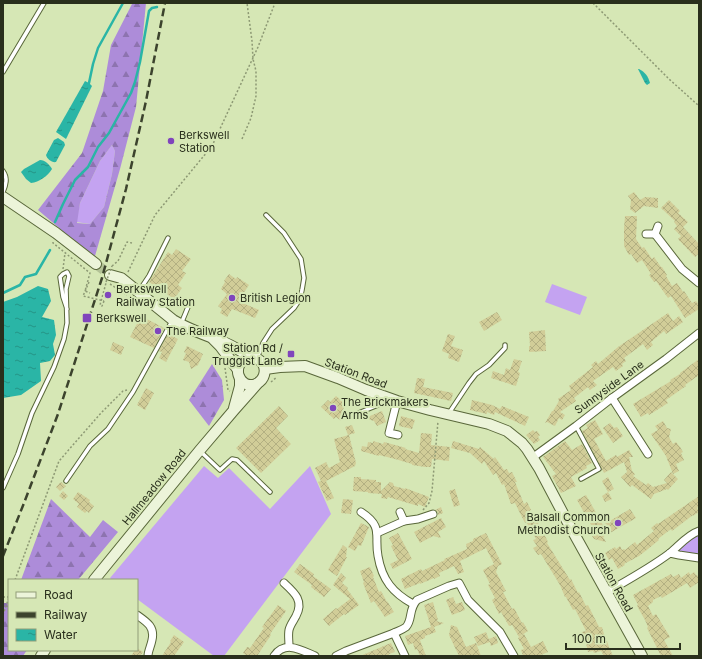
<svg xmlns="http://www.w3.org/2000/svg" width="702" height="659" font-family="Inter,sans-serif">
<defs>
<pattern id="forest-firs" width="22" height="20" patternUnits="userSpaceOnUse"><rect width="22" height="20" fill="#ad8cd9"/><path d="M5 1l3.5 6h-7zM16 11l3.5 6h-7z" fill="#8d73af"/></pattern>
<pattern id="water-ripples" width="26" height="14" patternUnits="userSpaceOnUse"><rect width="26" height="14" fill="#2ab5a6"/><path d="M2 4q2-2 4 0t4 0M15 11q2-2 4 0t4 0" fill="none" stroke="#249486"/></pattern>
<pattern id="building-cross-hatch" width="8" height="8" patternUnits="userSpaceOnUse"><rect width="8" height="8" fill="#d1cd98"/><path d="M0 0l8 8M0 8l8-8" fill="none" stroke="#b3b082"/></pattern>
</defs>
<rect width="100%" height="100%" fill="#d6e7b5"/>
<g fill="#c4a3f1">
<polygon points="112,145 115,151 112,174 104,207 90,224 76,222 80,203 100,161"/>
<polygon points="552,284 587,297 580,315 545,302"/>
<polygon points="204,466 218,478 229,468 270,509 310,466 331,514 224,656 214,656 137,599 137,580 112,580 110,578"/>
<polygon points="699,533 699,556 678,551 678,549 685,543"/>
</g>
<g fill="url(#forest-firs)" fill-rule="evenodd">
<path d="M134,3H146L136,107L120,169L95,256L65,233L38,210L82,153L103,91L111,45L132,4ZM112,145L115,151L112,174L104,207L90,224L77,223L80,203L100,161Z"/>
<polygon points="212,364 222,380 224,400 209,426 189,400"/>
<polygon points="51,499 90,537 103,520 118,532 78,580 21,580"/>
<polygon points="3,603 9,603 9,650 27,650 23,656 3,656"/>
</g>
<g fill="url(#water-ripples)">
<path d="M638,69H639C645,72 648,76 650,83L647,85L645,83Z"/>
<polygon points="85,81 89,83 92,86 66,139 56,132"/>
<path d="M58,138L64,142L65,145L56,162C52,163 47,159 46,155L54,140Z"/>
<path d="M40,160C45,160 50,165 52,169C48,176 39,182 31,183L26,179L21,172L24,169Z"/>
<polygon points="38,286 48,289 51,301 42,317 54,320 56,335 53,344 55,355 50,361 40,363 41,381 21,395 3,398 3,302 17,297"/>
</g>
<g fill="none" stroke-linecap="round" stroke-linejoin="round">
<g stroke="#2ab5a6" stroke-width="2.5">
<polyline points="89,83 93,64 98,48 123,3"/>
<polyline points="55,222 63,204 75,180 88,167 98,147 109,133 131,93 135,82 140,62 149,11 152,8 157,7"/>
<polyline points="3,293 20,285 25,277 36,274 50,250"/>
</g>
</g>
<g fill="url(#building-cross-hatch)">
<polygon points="634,192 640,200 645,197 658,198 658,208 644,206 635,213 630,209 631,200 628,196"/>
<polygon points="669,200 680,211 678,213 688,222 683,227 699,244 699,253 695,257 678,239 681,236 674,229 677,226 674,222 675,221 661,208"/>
<polygon points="625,216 637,216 636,239 642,248 644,247 652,259 654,257 661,267 662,267 667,275 666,276 672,286 677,283 683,292 684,291 692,303 696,301 699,305 699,309 685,318 671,296 668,298 656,281 654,282 649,275 651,274 642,260 637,263 631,254 629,255 624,246 624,228"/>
<polygon points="176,249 191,259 182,271 186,273 178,285 182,288 174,299 149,282 168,252 172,255"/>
<polygon points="229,274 236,279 237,277 249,285 238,301 259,310 255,318 232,309 227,317 220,313 222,309 218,306 227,294 221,289 225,282 224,281"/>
<polygon points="497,312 502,320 484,331 479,322"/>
<polygon points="668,313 673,321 679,316 683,322 666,334 664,331 651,342 653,345 647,350 643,344 624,358 626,361 622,364 623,366 616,371 613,367 593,381 597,385 590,390 588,387 574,398 576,401 560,412 565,415 562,420 559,418 555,426 547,422 545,423 552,411 553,411 559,401 558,399 571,390 569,386 593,367 591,365 596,361 598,364 618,347"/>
<polygon points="141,316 164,328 154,348 130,337"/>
<polygon points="545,330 546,351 529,352 529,346 530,346 529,332"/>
<polygon points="168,334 178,339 166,362 159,358 162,352 159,351"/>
<polygon points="448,334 455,336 451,346 463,350 459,362 448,358 449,354 442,351"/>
<polygon points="113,342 124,347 121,355 110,350"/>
<polygon points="187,346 203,354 198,365 191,369 189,362 183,360 186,353 184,352"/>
<polygon points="514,359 522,361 518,372 520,373 516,386 491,378 493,371 504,375 506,368 510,370"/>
<polygon points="699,359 699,375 685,385 686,386 666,400 668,403 649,415 648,413 641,417 633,404 671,381 670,380 680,374 680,373"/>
<polygon points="417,378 425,379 423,387 453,393 451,401 414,393"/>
<polygon points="146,388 154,393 145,410 137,405"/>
<polygon points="336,396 347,405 343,409 347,414 341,421 336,417 334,419 321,407 328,400 330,402"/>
<polygon points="472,400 492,405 500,409 502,406 529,417 525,426 495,412 494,415 487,412 487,414 470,410"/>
<polygon points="279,406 288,416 276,428 291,444 261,473 236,448"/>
<polygon points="382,411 386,422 377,426 374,421 365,418"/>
<polygon points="401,416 415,420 412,429 399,426"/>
<polygon points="595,420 603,434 594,439 606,461 616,455 617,457 629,450 633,457 629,457 632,471 635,474 633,476 646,485 648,483 653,487 667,483 664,480 671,472 678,479 668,490 667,489 654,494 651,499 632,485 630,487 621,477 627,472 624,462 604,473 582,431 588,428 586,425"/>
<polygon points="663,421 667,428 671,429 669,437 673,444 676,442 680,447 683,452 681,453 684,460 676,464 679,471 673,474 666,456 651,434 658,430 655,426"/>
<polygon points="610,423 614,428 617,427 623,436 613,443 603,428"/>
<polygon points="352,425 355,433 348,435 345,427"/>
<polygon points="533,430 535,432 537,431 540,435 538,437 540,440 534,444 526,435"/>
<polygon points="421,433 432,434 431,445 450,447 449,461 432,459 431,467 425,467 412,465 412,464 395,459 379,455 379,456 361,451 362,446 367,447 368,442 373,443 373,441 383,444 384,442 406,448 405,449 419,453"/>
<polygon points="349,435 356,463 355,466 326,481 334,498 327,501 318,482 321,481 315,468 326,462 329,468 340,462 334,439"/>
<polygon points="453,441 479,449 480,447 494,459 495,457 504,470 507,469 509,473 512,472 517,482 515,482 524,504 527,502 531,510 529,511 535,522 537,521 546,538 548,542 547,543 570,580 571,579 578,593 579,592 586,606 588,605 599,627 602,627 606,641 607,641 609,647 613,656 604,656 601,651 594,653 593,651 588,652 585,638 583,638 582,632 586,631 575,609 573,610 566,597 565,597 560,585 541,554 538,555 533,548 537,546 533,540 536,539 526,522 525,523 515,503 511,504 504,484 502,485 496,473 493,475 484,461 482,464 470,453 451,448"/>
<polygon points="565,441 572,450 582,444 592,463 586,466 587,468 571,477 576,486 561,493 552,476 556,474 543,457"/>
<polygon points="354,477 361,477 361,479 376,480 376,482 381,482 381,491 390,482 393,483 394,486 405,489 405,488 429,497 425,507 418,504 418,506 388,497 387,499 381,498 382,494 368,493 368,492 353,491"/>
<polygon points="608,477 614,489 608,492 602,481"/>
<polygon points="61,482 66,486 60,491 56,487"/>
<polygon points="455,489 460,505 454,507 449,491"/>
<polygon points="63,491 68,496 64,500 59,496"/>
<polygon points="78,492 90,500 89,502 94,506 89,513 87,511 85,513 77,507 79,504 73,499"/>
<polygon points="608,492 612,499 605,502 602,496"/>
<polygon points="586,495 603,525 630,509 636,518 603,537 606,542 594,539 592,536 595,532 577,500"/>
<polygon points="699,496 699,506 697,508 699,512 693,516 693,515 672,531 671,529 658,539 659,540 648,549 639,556 624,564 625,565 618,569 612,558 609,560 605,553 615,547 616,549 620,546 622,550 624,549 625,550 635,542 637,545 654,531 651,528 657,523 658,524"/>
<polygon points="343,499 353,500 351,514 341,513"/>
<polygon points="441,507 443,513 438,515 438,512 435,510"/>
<polygon points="441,518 446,527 438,532 441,538 433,536 420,543 414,532"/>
<polygon points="361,523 369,527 361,546 358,545 355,551 348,547"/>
<polygon points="398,533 412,559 393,569 390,564 398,560 391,546 393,545 389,538"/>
<polygon points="486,533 502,564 498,566 496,572 506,591 503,592 512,609 514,608 522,623 523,622 528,631 519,637 512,625 509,626 501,612 499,614 492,600 495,598 488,585 490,584 483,570 494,564 486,548 460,561 464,572 458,574 454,566 439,573 440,576 434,579 434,578 420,584 420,583 405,589 401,579 421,569 422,571 445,560 444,559 449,557 467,549 466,544 473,541 473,539"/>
<polygon points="343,545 347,548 346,557 347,557 337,576 328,570"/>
<polygon points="300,564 314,574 313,576 331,589 324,597 311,587 312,585 294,572"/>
<polygon points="370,567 374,576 373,577 379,592 381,591 387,602 387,601 394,612 385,617 374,601 371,603 363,583 364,582 360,571"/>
<polygon points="689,572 690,575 694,572 697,576 699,575 699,582 690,588 687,583 662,598 661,596 653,600 653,602 648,606 653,616 656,614 670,637 664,640 673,656 661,656 647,628 648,627 645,620 637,606 638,605 633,595 671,574 673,577 679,574 681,578"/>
<polygon points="341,573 346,578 342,583 348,588 347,589 359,605 345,615 344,614 329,626 323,619 336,608 337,609 350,599 333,585"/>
<polygon points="453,597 456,604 462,602 465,610 452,615 446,600"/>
<polygon points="433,602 438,620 436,621 444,623 434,627 436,632 425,636 425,638 420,640 426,656 420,656 417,649 415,650 413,643 408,645 405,636 431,627 424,605"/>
<polygon points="278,605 286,611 270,634 271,635 257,656 247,656 243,653 247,647 250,648 264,628 262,627"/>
<polygon points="451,625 457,627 466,647 476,643 481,656 459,656 449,635"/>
<polygon points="486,632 490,642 478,646 474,637"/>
<polygon points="524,634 531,647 543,641 548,652 539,656 523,656 521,650 524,649 518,638"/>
<polygon points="174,635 184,642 174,656 162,656 171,642 170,641"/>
<polygon points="496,636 498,643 491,646 489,639"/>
<polygon points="391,643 395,652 389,654 389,656 360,656"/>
<polygon points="137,648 143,652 140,656 131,656 135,650 137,650"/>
</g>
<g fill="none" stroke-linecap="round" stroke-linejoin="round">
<polyline stroke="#b3c296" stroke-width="10" stroke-dasharray="10 5" stroke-linecap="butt" points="96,264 110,275"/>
<defs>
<g id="lane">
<polyline points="3,72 44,3"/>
<path d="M3,171C8,178 6,185 3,192"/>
<polyline points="139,291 149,276 168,238"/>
<polyline points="181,324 188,307"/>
<polyline points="257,358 263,343 272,329 294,308 300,299 302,290 304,278 301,259 284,233 266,215"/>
<polyline points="449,413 469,383 476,374 489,365 505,348 505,345"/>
<polyline points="356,414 388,401"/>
<polyline points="576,426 599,469 581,479"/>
<polyline points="200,451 220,470 232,459 237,460 270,492"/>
<polyline points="66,481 90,446 108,429 133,392 172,321"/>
<polyline points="3,488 18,454 32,413 54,367 64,339 67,323 66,289 69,276 67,272 63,274 60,277 63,297 67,309"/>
</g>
<g id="street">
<polyline points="658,226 655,234 682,269 699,283"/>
<polyline points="646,234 655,234"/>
<polyline points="612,398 648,454"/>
<polyline points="397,401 389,433 398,435"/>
<polyline points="532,458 576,426 612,398 666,359 699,333"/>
<path d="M361,512C384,527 374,535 378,556C382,580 393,593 413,604"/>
<polyline points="404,521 418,519 433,514"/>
<polyline points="377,533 404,521 400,512"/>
<polyline points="670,553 679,555 699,558"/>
<path d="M284,583C295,593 304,601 296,616C294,620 290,625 289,630C288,635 289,641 289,646"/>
<path d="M607,592C628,580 650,568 670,553C679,546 687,535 699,531"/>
<path d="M137,615C147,622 155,627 152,640C151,646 148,651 148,656"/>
<polyline points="394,633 405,656"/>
<path d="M274,656C285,640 301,650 315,656"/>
<path d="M336,656L346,651L394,633C398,631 402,630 406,627C413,619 408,610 417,600L449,586L459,583L468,600L500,632L514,656"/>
</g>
<g id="secondary">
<polyline points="3,197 56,233 96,264"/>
<path d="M110,275L121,278L173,320C188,329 205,335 221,341C232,345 242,352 251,357C260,358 267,365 264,375C263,379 260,382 256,384C239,391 228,362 251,357"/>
<polyline points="213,339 220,346 238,370"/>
<polyline points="265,369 280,367 305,366 338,378 366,390 397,401 430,410 489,424 507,431 522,443 527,449 539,468 567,521 642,656"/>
<polyline points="234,408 240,386 240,379"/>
<polyline points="94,580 200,450 234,410 257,384"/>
<polyline points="41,656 45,650"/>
</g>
</defs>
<use href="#lane" stroke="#59673a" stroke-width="5.5"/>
<use href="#street" stroke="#59673a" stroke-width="9"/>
<use href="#secondary" stroke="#59673a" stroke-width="12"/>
<g stroke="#8d9974" stroke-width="1.5" stroke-dasharray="2 2" stroke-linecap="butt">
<polyline points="593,3 669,79 699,106"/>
<polyline points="242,139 251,118 256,96 256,71 253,59 252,41 247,3"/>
<polyline points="53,242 53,243 90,273 85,291 90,293"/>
<polyline points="112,266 118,261 127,242 132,243"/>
<polyline points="63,269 65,253"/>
<polyline points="128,272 155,215 212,146 258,47 275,3"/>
<polyline points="110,284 127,295"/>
<polyline points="104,301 102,306 100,305 106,283"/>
<polyline points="225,368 228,390 230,391"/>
<polyline points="271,382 277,377"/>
<polyline points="423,510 429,503 432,491 438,421"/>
<polyline points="15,580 59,461 101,413 123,391 127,390"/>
<polyline points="3,597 9,597"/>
<polyline points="3,615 9,597"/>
</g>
<use href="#lane" stroke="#fff" stroke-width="3.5"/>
<use href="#street" stroke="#fff" stroke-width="7"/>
<use href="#secondary" stroke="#ecf4d9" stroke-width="10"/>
<polyline stroke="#3c432d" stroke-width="2.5" stroke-dasharray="8 4" stroke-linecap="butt" points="3,556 24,503 58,414 102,278 126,189 146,101 165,3"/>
<g stroke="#8d9974" stroke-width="1.5" stroke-dasharray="2 2" stroke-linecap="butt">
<polyline points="89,282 83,296 104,301"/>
<polyline points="106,282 112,266"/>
</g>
</g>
<g fill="#8045bc" stroke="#d6e7b5" stroke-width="1.5">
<circle cx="171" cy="141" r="4"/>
<circle cx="108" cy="295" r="4"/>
<circle cx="232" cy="298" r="4"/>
<rect x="82" y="313" width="10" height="10" rx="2"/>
<circle cx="158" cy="331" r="4"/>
<rect x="287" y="350" width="8" height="8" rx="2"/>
<circle cx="333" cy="408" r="4"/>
<circle cx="618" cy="523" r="4"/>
</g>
<g text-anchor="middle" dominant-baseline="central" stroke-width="4" stroke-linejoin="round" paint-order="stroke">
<g font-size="11" fill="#292f1c" stroke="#d6e7b5" text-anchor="start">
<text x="179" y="135">Berkswell<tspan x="179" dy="13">Station</tspan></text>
<text x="116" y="289">Berkswell<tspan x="116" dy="13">Railway Station</tspan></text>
<text x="240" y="298">British Legion</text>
<text x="96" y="318">Berkswell</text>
<text x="166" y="331">The Railway</text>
<text x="283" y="348" text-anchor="end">Station Rd /<tspan x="283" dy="13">Truggist Lane</tspan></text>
<text x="341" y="402">The Brickmakers<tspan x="341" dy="13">Arms</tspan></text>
<text x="610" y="517" text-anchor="end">Balsall Common<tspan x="610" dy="13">Methodist Church</tspan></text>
</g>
<g font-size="11" fill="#292f1c" stroke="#d6e7b5">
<text transform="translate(356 373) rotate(21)">Station Road</text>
<text transform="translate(609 387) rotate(-36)">Sunnyside Lane</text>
<text transform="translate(154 487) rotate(-51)">Hallmeadow Road</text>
<text transform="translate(614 582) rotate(61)">Station Road</text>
</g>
</g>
<rect width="702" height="659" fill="none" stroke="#292f1c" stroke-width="8"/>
<rect x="8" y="579" width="130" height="72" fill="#d6e7b5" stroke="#919d78"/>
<rect x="16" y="592" width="20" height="6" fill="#ecf4d9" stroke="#919d78"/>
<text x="44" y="599" font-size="12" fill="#292f1c">Road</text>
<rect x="16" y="612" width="20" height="6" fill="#3c432d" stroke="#919d78"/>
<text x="44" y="619" font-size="12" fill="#292f1c">Railway</text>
<rect x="16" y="629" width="20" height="12" fill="url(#water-ripples)" stroke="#919d78"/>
<text x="44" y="639" font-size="12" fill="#292f1c">Water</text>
<path d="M566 643v6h114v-6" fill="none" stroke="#292f1c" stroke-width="2"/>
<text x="572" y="643" font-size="12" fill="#292f1c" stroke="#d6e7b5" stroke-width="3" paint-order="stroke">100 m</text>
</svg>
